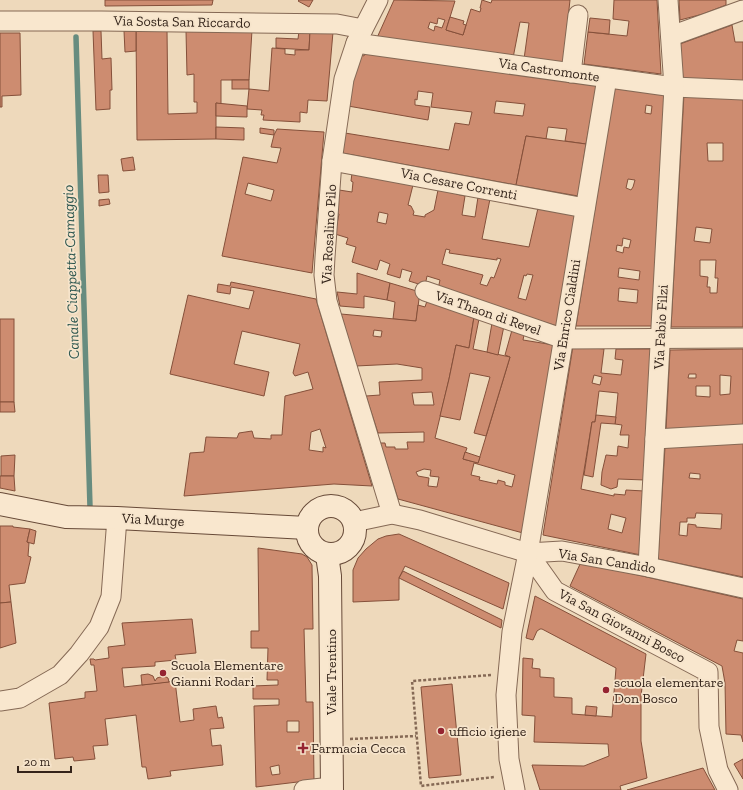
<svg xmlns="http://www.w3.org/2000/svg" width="743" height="790" font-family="'Zilla Slab',serif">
<rect width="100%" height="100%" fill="#eed9bb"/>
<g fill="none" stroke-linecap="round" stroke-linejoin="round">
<polyline stroke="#678c7f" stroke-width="5.5" points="76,37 90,507"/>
</g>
<g fill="#cd8c70" stroke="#85503a" fill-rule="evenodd">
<polygon points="105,0 213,0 212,5 105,6"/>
<polygon points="299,0 313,0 309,7 298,1"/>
<path d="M394,0L455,1L446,30L463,35L471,9L480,12L481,8H480L482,0L491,3L492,0H570L563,64L524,59L529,23L520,22L513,58L376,40ZM438,18L445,20L442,28L435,26L434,31L428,28L430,22L437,24Z"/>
<polygon points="614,0 657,0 661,74 584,64 588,32 627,36 629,21 613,19"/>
<polygon points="679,0 726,0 726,5 703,14 680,20"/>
<polygon points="450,17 464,21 463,24 466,25 463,35 446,30"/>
<polygon points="590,18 610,20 609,34 588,32"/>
<polygon points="732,25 735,42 743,42 743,81 683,79 680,44"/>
<polygon points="167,30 168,114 197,113 197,102 194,102 194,74 187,75 186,31 252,30 249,80 221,80 221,104 216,103 216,139 137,140 136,31"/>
<polygon points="93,31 101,31 102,59 111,58 112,90 110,90 110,109 96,110"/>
<polygon points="124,31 136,31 136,51 125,52"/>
<polygon points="299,31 310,31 309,50 276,48 276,38 298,39"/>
<polygon points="310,31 333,32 327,101 308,100 307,113 300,112 300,122 263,120 264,115 261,115 262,110 247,109 249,89 269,91 272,48 285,49 285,54 295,55 295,50 309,50"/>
<polygon points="0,33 20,33 21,95 2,96 2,107 0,107"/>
<path d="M365,52L597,85L586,144L565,141L567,129L548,127L546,139L526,136L516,185L342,153L345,133L449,150L455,123L469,125L472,112L431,107L433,93L418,91L417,100L415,99V105L430,107L428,120L348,106L351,84L361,55L364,56ZM496,101L525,104L523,116L494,113Z"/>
<rect x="232" y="80" width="17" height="9"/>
<path d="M615,84L666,92L652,326H576ZM646,105L652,106L651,114L645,113ZM628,179L635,180L633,187L631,190L626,188ZM623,238L631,240L629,248L624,247L623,253L616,251L617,245L622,246ZM619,268L640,271L639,280L618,277ZM619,288L638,290L637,303L618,301Z"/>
<path d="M684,94L743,98V327H671ZM707,143H723V161H708ZM696,227L712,229L710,243L694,241ZM700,260H716L715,278H718L717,293H710V287H707L708,277L700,276Z"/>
<polygon points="216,103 247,106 247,117 216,116"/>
<polygon points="216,127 244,128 244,140 216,139"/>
<polygon points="260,128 274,130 274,135 260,133"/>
<path d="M277,129L324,132L312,273L222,256L243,157L277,163L281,148L271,147L274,135ZM248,183L274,190L271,201L245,194Z"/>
<polygon points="526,136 586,144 578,196 516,185"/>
<polygon points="133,157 135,170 123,171 121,159"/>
<path d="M352,173L413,185L408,205L411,206L414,212L413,215L425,217V215L434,210L438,190L455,192L456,194L465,196L462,215L475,217L478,197L490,199L482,239L529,247L538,208L575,215L557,326L438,289L440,280L427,276L425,286L409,281L412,272L402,269L400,278L387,274L390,264L380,260L377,270L352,262L356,247L346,244L348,238L335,234L339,214L336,213L339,190L352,192L353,182L351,181ZM379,212L388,214L386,224L377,222ZM446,249L450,250L449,253L497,260V258L501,259L494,278L491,277L487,286L480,284L483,275L442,264ZM527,274L533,275L526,300L518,298L524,275L526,276Z"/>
<polygon points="98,175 108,175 109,192 99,193"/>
<polygon points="109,199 110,204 99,206 99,200"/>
<polygon points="357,273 390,283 387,300 364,296 364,308 340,306 337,292 357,294"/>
<path d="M231,282L316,299L372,486L334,484L184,496L190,453L204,452L206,437L237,438L239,433L252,431L254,438L271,439V435H282L285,396L313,389L308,372L295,376L293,373L300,344L242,331L234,364L269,372L264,396L170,374L188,295L249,309L254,291L231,287L230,294L217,292L218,284L230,286ZM320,429L326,448L323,447V452L309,450L311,432Z"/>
<polygon points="390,283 420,292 416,321 393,319 395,302 387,300"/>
<path d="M427,301L474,317L469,348L456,345L449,379L435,438L467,448L463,459L478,463L510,357L505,355L512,330L524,335L523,340L554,345L523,533L398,499L380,443H385L386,447H395V449H408L407,442H424V432L378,433L366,396L380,395L379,382L422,380V368L397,364L356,366L341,314L416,321L418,305L425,307ZM374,330L382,331L381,337L373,336ZM432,392L434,405H414L412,393ZM474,463L515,475L512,487L505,485V482L498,480L497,484L479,480L480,477L471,475ZM424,469L431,470L430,476L439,477L437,487L428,486L429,478L418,476L416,472Z"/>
<polygon points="474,317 479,319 473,349 510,357 486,436 474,433 490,377 470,373 460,420 440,416 449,379 456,345 469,348"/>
<rect x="0" y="319" width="14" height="83"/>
<polygon points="492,323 504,326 498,355 487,352"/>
<path d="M573,346L604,349L601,373L621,375L623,360L615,359L616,349H652L645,480L618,479L617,487L611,489L601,485L602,472L606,455L617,456L618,446L628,448L629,435H620L622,425L615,424L618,393L599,391L595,422H592L581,489L614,496V494L625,495L626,490L644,491L641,555L543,535ZM594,375L602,377L600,385L592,383ZM611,514L626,518L622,533L608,529Z"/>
<path d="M743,349V425L666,430L670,350ZM689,374H696V378H688ZM720,375L731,376L730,394L720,395ZM696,386H710V397L696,396Z"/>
<polygon points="0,402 14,402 15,412 0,412"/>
<polygon points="596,415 616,417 615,424 601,423 593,477 584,475 592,422 595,422"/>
<path d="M743,443V577L658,559L665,447ZM690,473L700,474V479L689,478ZM696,513L722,514L721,529L696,527V525L688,524L687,536L679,535L680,522H687V518H695Z"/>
<polygon points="465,452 480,457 478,463 463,459"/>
<polygon points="15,455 14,476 1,476 1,456"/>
<polygon points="0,476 14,476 15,491 0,488"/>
<polygon points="0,526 13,526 13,527 30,529 27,542 29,543 28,556 31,557 25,583 9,585 11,602 0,603"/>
<polygon points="30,529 36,531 34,544 27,542"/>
<polygon points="399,534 509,583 503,609 405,566 399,578 399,600 353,602 353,570 358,558 366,549 378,539 386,536"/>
<path d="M258,548L302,554L307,557L312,565L313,629H304L306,702H313L314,780L256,787L254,706L279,705V699H253V686L278,685V680H267L268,648H251V631H259ZM287,721H299V732H287ZM279,765L280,774L272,775L270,767Z"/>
<polygon points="581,562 743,599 743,641 737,640 734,651 743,653 743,742 741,735 726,734 725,683 722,666 570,586"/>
<polygon points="403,571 502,620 501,628 399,578"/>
<polygon points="535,596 646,654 641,696 641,741 647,778 620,786 621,790 540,790 532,765 584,766 609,756 608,744 534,742 535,716 522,715 523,658 533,659 532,668 540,669 540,677 554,678 554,697 572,698 572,714 612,717 616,668 542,629 540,629 537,631 533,640 526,638"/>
<polygon points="11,602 16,643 0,648 0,603"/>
<polygon points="192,619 196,653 175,655 176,660 155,662 155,666 122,668 124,687 175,681 180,722 194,720 193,709 216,706 218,718 222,717 224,728 210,729 212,746 221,745 223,765 170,771 171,776 148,779 146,767 142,767 136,715 105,719 108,745 93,746 95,759 74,761 73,757 55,759 49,703 85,698 85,692 97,691 94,665 91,665 90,659 94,659 95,660 109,658 108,647 125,645 122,623"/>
<polygon points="148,674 153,676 155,681 157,678 164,676 168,678 169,682 142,685 141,675"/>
<polygon points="452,684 461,775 429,778 421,687"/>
<polygon points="586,706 597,707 596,716 585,715"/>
<polygon points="743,759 743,779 734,764"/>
<polygon points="703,768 715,790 627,790 696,770"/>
</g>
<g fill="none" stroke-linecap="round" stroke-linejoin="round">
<defs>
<g id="street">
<polyline points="378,0 356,43 344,79 332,161 325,257 324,275 327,301 392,514"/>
<polyline points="0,21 101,21 337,24 363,29"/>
<polyline points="671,36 743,10"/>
<polyline points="356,43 674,87 743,90"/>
<polyline points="571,73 578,15"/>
<polyline points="332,161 585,208"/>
<polyline points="425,291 564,339 743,338"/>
<polyline points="655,439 743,434"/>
<polyline points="354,522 392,514 420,520 528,553 562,551 648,567 743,588"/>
<polyline points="528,553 555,591 708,672 709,727 718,770 728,790"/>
<polyline points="648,567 674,87 668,0"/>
<polyline points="0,701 20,698 60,675 79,654 99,627 111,597 117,518"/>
<polyline points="304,790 332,787"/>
<polyline points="515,790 509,759 506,695 512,632 528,553 607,78"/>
</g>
<g id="secondary">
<polyline points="0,504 66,517 117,518 307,528"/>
<circle cx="331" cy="530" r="24"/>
<polyline points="327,555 330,576 332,790"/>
</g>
</defs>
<use href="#street" stroke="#856955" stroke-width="21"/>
<use href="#secondary" stroke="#674a38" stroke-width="24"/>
<g stroke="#856955" stroke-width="2.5" stroke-dasharray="3 2" stroke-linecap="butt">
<polyline points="491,675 412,681 421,786 494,777"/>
<polyline points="350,739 416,736"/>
</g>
<use href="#street" stroke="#f9e7ce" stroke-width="19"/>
<use href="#secondary" stroke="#f9e7ce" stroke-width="22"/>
</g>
<g fill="#952431" stroke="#f6e4cb" stroke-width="1.5">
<circle cx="163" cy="673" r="4"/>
<circle cx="606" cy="690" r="4"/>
<circle cx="441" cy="731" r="4"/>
<path d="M301 742h4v4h4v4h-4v4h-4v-4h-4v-4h4z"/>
</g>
<g text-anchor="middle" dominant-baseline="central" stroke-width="3.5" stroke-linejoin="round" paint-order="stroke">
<g font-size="14" fill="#34241a" stroke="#f6e4cb">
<text transform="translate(182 22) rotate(1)">Via Sosta San Riccardo</text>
<text transform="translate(549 70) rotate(8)">Via Castromonte</text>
<text transform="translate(459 184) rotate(11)">Via Cesare Correnti</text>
<text transform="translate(329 234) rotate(-87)">Via Rosalino Pilo</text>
<text transform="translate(488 313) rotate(19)">Via Thaon di Revel</text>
<text transform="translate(567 315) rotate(-81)">Via Enrico Cialdini</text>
<text transform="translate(661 327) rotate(-87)">Via Fabio Filzi</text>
<text transform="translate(153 520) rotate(3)">Via Murge</text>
<text transform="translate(607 561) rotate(9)">Via San Candido</text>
<text transform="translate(622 626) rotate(28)">Via San Giovanni Bosco</text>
<text transform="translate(331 672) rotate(-90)">Viale Trentino</text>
</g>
<g font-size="14" fill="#34241a" stroke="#f6e4cb" text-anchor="start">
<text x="171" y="665">Scuola Elementare<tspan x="171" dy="16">Gianni Rodari</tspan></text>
<text x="614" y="682">scuola elementare<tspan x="614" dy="16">Don Bosco</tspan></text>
<text x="449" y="731">ufficio igiene</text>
<text x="311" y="748">Farmacia Cecca</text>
</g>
<g font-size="15" font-style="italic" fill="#29544d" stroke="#f6e4cb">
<text transform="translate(71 272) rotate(-92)">Canale Ciappetta-Camaggio</text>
</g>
</g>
<path d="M18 766v6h53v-6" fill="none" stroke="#34241a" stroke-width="2"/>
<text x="24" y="766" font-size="12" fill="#34241a" stroke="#f6e4cb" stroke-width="3" paint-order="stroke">20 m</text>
</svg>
